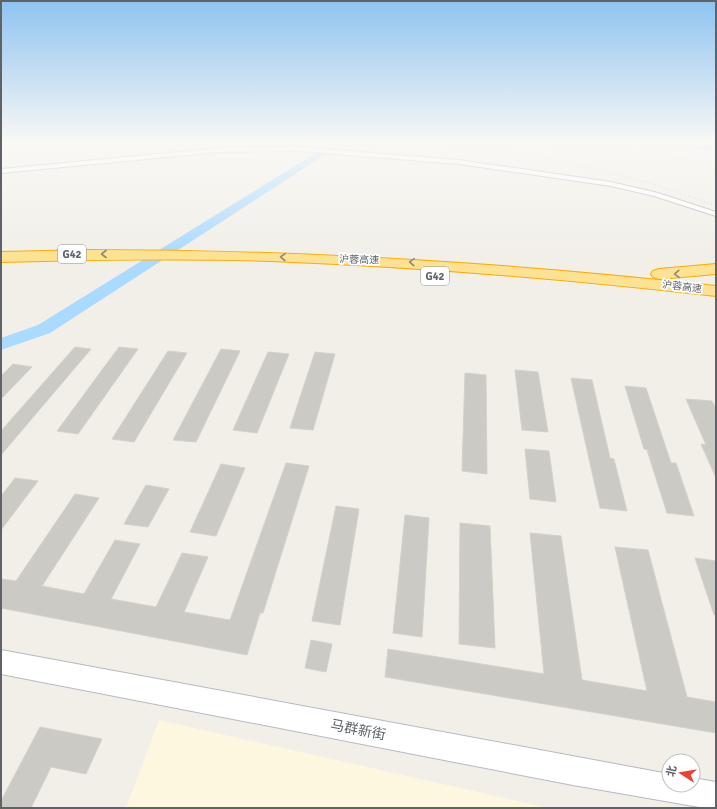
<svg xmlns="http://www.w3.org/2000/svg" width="717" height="809" font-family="Signika,'Noto Sans SC',sans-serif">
<rect width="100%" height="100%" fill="#f1efe8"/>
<polygon fill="#fef7e0" points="159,720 549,808 126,808"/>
<polygon fill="#aadaff" points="614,141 679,141 716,144 716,151"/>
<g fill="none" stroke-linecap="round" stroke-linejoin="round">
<polygon fill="#aadaff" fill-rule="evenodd" points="319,151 325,154 323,156 50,333 1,350 1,338 38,325"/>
</g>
<g fill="#cccac5" stroke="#d6d1c6">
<polygon points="75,347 91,349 1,455 1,431"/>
<polygon points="119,347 138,349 78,434 57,431"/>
<polygon points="221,349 240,351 196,442 173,440"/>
<polygon points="168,351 187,353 134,442 112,439"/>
<polygon points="268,352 289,354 257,433 233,430"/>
<polygon points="315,352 335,354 313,430 290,428"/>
<polygon points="13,364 32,367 1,399 1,376"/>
<polygon points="515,370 538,372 548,432 522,430"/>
<polygon points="465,373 486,375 487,474 462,471"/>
<polygon points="571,378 592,380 610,458 614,459 627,511 600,508"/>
<polygon points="625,386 646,388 671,463 676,463 694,516 667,513 647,450 644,449"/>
<polygon points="686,399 712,401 716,409 716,478 701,444 706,445"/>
<polygon points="525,449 549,451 556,502 530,499"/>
<polygon points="286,463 309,466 263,613 260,613 247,655 1,608 1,579 16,581 75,494 99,498 42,586 84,594 115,540 140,544 111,599 156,607 182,553 208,557 184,612 230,620"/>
<polygon points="221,464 245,468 216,536 190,532"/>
<polygon points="15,478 38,481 1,530 1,496"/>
<polygon points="146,485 169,489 148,527 124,524"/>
<polygon points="336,506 359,509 340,625 312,621"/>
<polygon points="405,515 429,518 422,637 393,633"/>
<polygon points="460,523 490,526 495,648 459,644"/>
<polygon points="530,533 561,536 582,680 647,691 615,547 648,550 687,697 716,702 716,733 385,677 388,649 544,674"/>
<polygon points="695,558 716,561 716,614 714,615"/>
<polygon points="311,640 332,644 326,672 305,668"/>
<polygon points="40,727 102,739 86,774 51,767 31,808 1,808 1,801"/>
</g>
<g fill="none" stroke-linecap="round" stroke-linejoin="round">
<defs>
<polygon id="minor" points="298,147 459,160 611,182 658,193 716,212 716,216 654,196 611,186 459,164 298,151 220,152 1,173 1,169 220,148"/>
<polygon id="secondary" points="1,650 669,774 669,785 693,785 693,778 716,782 716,808 705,808 573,785 1,674"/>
<g id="motorway">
<path d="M91,250C300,250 508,263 716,286V296C568,279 420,267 271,261C181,258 91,260 1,262V252Z"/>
<polygon points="716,264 716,274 659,279 653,277 651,274 653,271 659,269"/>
</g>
</defs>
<use href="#minor" stroke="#b5b8bc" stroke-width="2"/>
<use href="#secondary" stroke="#b6babf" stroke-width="2"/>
<use href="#motorway" stroke="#f9ab00" stroke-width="2"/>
<use href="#minor" fill="#fff" fill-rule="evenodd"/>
<use href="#secondary" fill="#fff" fill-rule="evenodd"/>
<use href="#motorway" fill="#fde293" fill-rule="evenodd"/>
<g stroke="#b6b7b8" stroke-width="1.5" stroke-dasharray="0.5 3" stroke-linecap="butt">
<path d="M432,141C530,154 624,170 716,206"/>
<polyline points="531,141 716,163"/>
</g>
</g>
<defs><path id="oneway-chevron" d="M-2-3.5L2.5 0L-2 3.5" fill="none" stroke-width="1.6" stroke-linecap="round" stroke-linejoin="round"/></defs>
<g stroke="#8e8975">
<use href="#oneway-chevron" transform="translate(104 254) rotate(180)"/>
<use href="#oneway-chevron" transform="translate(283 257) rotate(-178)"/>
<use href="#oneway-chevron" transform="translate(412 262) rotate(-176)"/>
<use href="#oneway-chevron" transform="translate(677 274) rotate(177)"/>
</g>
<linearGradient id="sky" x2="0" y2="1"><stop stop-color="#8fc3f1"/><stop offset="0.56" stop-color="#f9f8f5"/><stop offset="1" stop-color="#f9f8f5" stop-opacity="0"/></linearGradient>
<rect width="717" height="254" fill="url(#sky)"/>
<g text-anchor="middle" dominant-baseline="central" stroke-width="3.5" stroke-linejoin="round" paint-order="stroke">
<g font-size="10" fill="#5f6368" stroke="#fff">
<text transform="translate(359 260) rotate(2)">沪蓉高速</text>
<text transform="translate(682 287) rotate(7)">沪蓉高速</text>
</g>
<g fill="#fff" stroke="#8f9295" stroke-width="1">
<rect x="58" y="245" width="28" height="18" rx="3"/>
<rect x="421" y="267" width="28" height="18" rx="3"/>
</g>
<g font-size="11" font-weight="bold" fill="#5f6368">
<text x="72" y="254">G42</text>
<text x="435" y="276">G42</text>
</g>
<g font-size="14" fill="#5f6368" stroke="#fff">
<text transform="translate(358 730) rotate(11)">马群新街</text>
</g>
</g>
<rect width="717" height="809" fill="none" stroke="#5f6368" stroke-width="4"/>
<g transform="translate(681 773) rotate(282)"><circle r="19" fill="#ffffff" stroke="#bfc1c3"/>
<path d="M0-3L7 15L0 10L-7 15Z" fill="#ea4335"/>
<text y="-6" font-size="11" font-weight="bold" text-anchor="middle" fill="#5f6368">北</text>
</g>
</svg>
